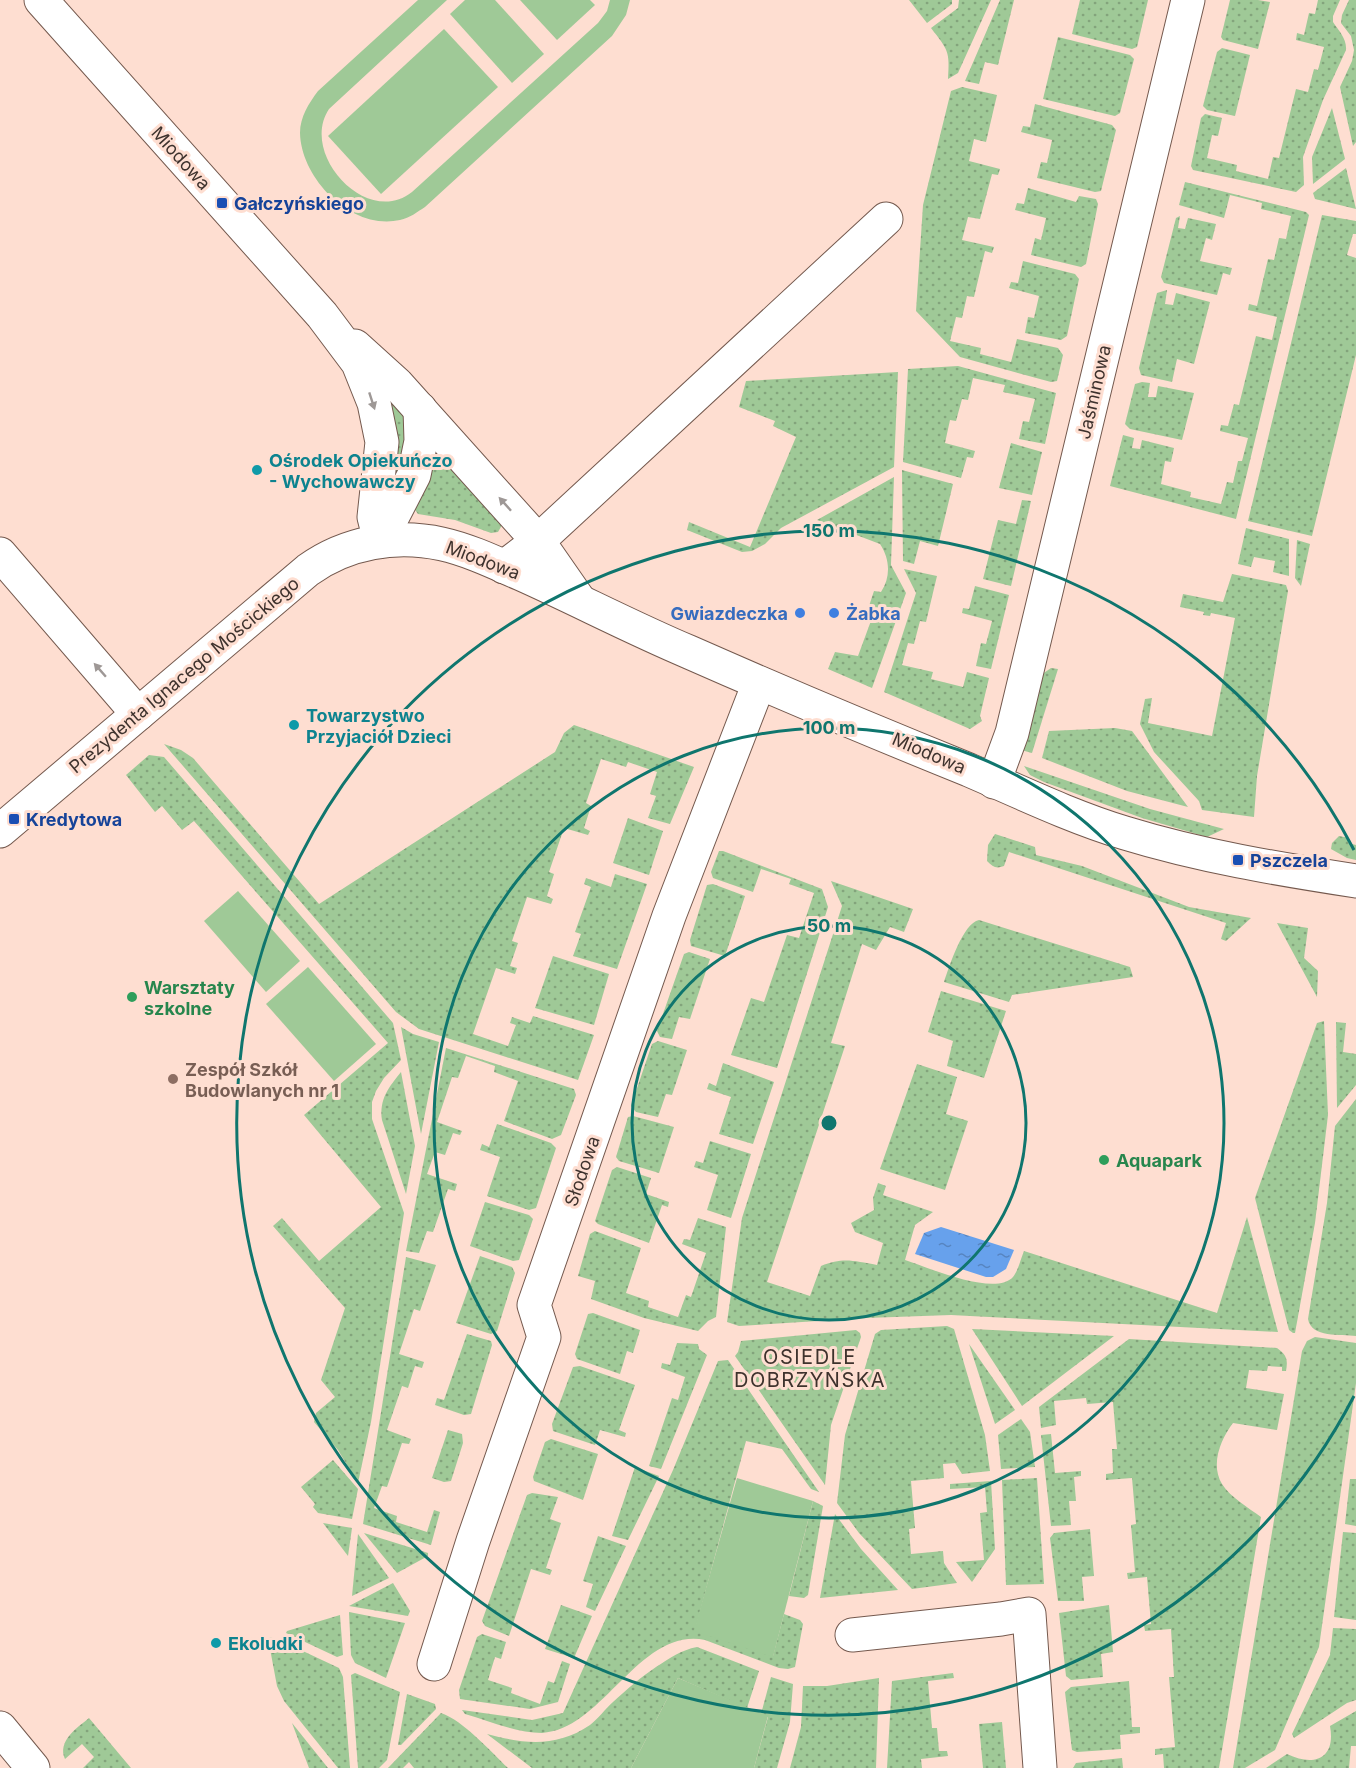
<svg xmlns="http://www.w3.org/2000/svg" width="1356" height="1768" font-family="Inter,sans-serif">
<defs>
<pattern id="grass-dots" width="8" height="8" patternUnits="userSpaceOnUse" patternTransform="scale(1.5)"><rect width="8" height="8" fill="#9fc997"/><path d="M2 2h.1M6 6h.1" fill="none" stroke="#83a47c" stroke-width="1.8" stroke-linecap="round"/></pattern>
<pattern id="water-ripples" width="26" height="14" patternUnits="userSpaceOnUse" patternTransform="scale(1.5)"><rect width="26" height="14" fill="#67a1ec"/><path d="M2 4q2-2 4 0t4 0M15 11q2-2 4 0t4 0" fill="none" stroke="#5684c0"/></pattern>
</defs>
<rect width="100%" height="100%" fill="#feded1"/>
<g fill="url(#grass-dots)">
<polygon points="909,0 952,0 952,4 927,23"/>
<path d="M959,0H991L958,73L948,79C950,51 948,50 931,28L958,8Z"/>
<polygon points="1000,0 1014,0 998,65 985,62 979,84 965,81"/>
<polygon points="1080,0 1148,0 1137,47 1132,49 1072,34"/>
<polygon points="1230,0 1258,0 1270,2 1258,49 1223,40 1221,37"/>
<path d="M1318,0H1340L1333,16V22C1339,31 1347,39 1346,50L1323,100L1303,157L1304,185L1296,192L1193,170L1191,166L1201,118L1205,114L1222,118L1218,136L1212,135L1207,158L1237,165L1236,171L1268,179L1273,157L1279,158L1296,89L1308,92L1314,69L1318,70L1324,47L1296,40L1297,33L1304,35L1309,13L1315,14Z"/>
<polygon points="1349,0 1356,0 1356,142 1353,146 1340,87 1352,61 1354,50 1351,36 1341,23 1342,15"/>
<polygon points="1058,37 1130,55 1134,59 1120,113 1115,116 1043,99"/>
<polygon points="1222,48 1250,55 1235,116 1207,110 1203,106 1217,52"/>
<polygon points="962,87 997,95 986,142 974,139 969,161 1000,169 998,175 992,174 980,219 968,217 962,240 994,247 992,253 985,251 974,297 967,296 962,318 956,317 950,341 981,348 980,354 1011,362 1017,339 1058,348 1063,355 1057,381 1051,382 960,357 916,311 923,205 951,91"/>
<polygon points="1035,104 1112,125 1116,130 1101,191 1095,192 1037,178 1041,162 1047,163 1052,140 1021,132 1023,126 1030,127"/>
<polygon points="1332,108 1345,159 1313,184 1312,157"/>
<polygon points="1346,168 1356,209 1315,199 1313,193"/>
<polygon points="1185,182 1306,212 1309,215 1236,519 1110,486 1123,435 1134,438 1132,448 1140,449 1142,440 1174,448 1171,462 1165,461 1161,484 1191,492 1190,497 1221,504 1227,482 1233,483 1238,461 1242,461 1248,438 1220,431 1221,425 1228,426 1234,404 1239,405 1256,336 1272,340 1277,317 1248,310 1249,304 1257,306 1268,259 1274,260 1279,238 1286,239 1291,216 1261,209 1262,203 1230,195 1224,218 1179,205"/>
<polygon points="1028,188 1076,202 1079,196 1096,199 1098,204 1086,264 1081,267 1031,255 1035,238 1041,240 1046,218 1015,210 1017,203 1024,204"/>
<polygon points="1322,215 1356,221 1356,234 1353,234 1347,255 1356,258 1356,355 1312,536 1248,521"/>
<polygon points="1180,216 1178,228 1185,229 1188,218 1216,224 1212,240 1206,238 1200,261 1232,268 1230,275 1223,273 1217,295 1164,283 1161,277 1176,218"/>
<polygon points="1023,261 1075,274 1079,279 1067,336 1061,340 1025,333 1028,317 1034,318 1039,296 1009,288 1011,282 1018,283"/>
<polygon points="1167,290 1165,304 1173,305 1176,293 1210,302 1194,364 1177,359 1172,382 1141,375 1139,368 1157,293"/>
<polygon points="958,366 1056,393 1045,444 1019,439 1023,421 1029,422 1035,399 1003,392 1005,385 973,378 968,400 962,399 956,421 950,420 945,443 975,451 973,458 967,457 961,478 903,462 908,369"/>
<polygon points="898,372 894,467 781,528 765,544 752,551 742,552 687,530 689,522 750,547 796,437 773,426 775,421 739,407 746,381"/>
<polygon points="1142,382 1150,383 1148,397 1156,397 1158,386 1194,393 1182,440 1130,429 1125,424 1135,384"/>
<path d="M392,396C414,433 410,437 396,475L390,471L388,405Z"/>
<polygon points="1011,443 1042,452 1032,495 999,488"/>
<polygon points="433,444 502,525 498,532 491,533 455,520 418,514 413,507"/>
<polygon points="902,470 953,484 938,546 920,541 914,564 903,561"/>
<path d="M894,477L891,565L906,593L872,688L828,669L835,652L858,656L872,618L866,615L874,591L881,592C891,577 890,559 880,544L817,520Z"/>
<polygon points="1022,500 1031,501 1011,586 983,579 998,520 1016,524"/>
<polygon points="1246,528 1289,539 1289,576 1273,572 1275,561 1254,557 1251,567 1238,564"/>
<polygon points="1297,540 1310,544 1301,586 1295,578"/>
<polygon points="904,569 937,576 926,622 920,621 914,644 908,643 902,665 933,672 931,679 963,687 967,672 989,678 980,716 982,721 970,729 884,692 916,593"/>
<polygon points="1232,574 1286,585 1288,591 1257,776 1254,817 1202,810 1199,801 1154,752 1140,724 1145,699 1152,698 1148,723 1212,736 1235,618 1211,613 1210,616 1203,615 1204,612 1180,607 1183,594 1223,602"/>
<polygon points="975,586 1009,595 991,669 976,666 981,643 986,644 992,621 962,613 963,608 969,609"/>
<polygon points="1051,668 1058,669 1032,753 1021,750 1038,677"/>
<polygon points="574,725 694,767 670,824 648,818 656,796 650,794 657,772 628,762 626,767 601,759 586,803 591,806 584,828 590,831 588,835 564,828 549,872 554,874 547,896 553,899 551,904 527,897 512,941 518,943 510,966 517,968 515,974 496,968 473,1034 508,1046 516,1025 510,1023 512,1017 530,1023 533,1016 594,1035 578,1080 419,1029 396,1012 164,744 181,750 193,758 319,904 555,752 564,733"/>
<polygon points="1115,728 1132,731 1188,807 1127,791 1042,758 1049,731"/>
<polygon points="149,755 164,757 393,1023 401,1060 384,1078 376,1091 372,1102 372,1119 404,1213 371,1422 358,1483 338,1450 314,1422 316,1413 335,1397 321,1380 345,1308 273,1226 282,1218 319,1261 381,1207 304,1115 388,1043 194,821 182,830 162,806 155,812 126,775"/>
<polygon points="1024,766 1150,809 1224,829 1207,837 1142,818 1044,782 1030,775"/>
<polygon points="628,818 663,831 649,875 613,863"/>
<path d="M995,834L1035,847L1036,855L1082,866L1189,907L1251,918L1226,941L1221,939L1226,923L1009,852L1004,866C996,869 993,867 987,861L988,845Z"/>
<polygon points="1339,836 1349,838 1348,843 1356,845 1356,860 1347,858 1331,849 1332,843"/>
<polygon points="719,851 723,851 822,889 828,907 777,1068 731,1055 751,998 764,1002 787,935 799,938 814,893 789,884 791,879 761,869 753,892 713,878 711,872"/>
<polygon points="615,874 647,884 617,969 573,956 581,934 575,932 591,887 584,884 586,878 611,887"/>
<path d="M831,881L913,909L904,932L890,927L876,950L862,944L831,1043L845,1046L767,1282L810,1296L821,1266C843,1257 854,1261 877,1265L883,1243L855,1232L851,1223L874,1210L873,1198L878,1183L886,1186L883,1195L933,1212L915,1225L905,1260C927,1267 995,1297 1013,1277C1018,1271 1021,1258 1024,1251L1217,1313L1247,1217L1278,1332L951,1315L866,1318L739,1326L727,1322L742,1218L842,906Z"/>
<polygon points="713,884 745,896 725,956 691,946 690,940 707,885"/>
<path d="M979,920L1130,967L1133,977L1012,995L1009,1002L944,982C949,967 963,923 979,920Z"/>
<polygon points="1277,923 1308,928 1304,958 1318,971 1317,997"/>
<polygon points="689,952 710,959 690,1019 679,1017 672,1039 660,1037 657,1031 684,954"/>
<polygon points="553,956 609,974 594,1025 535,1008"/>
<polygon points="941,991 1006,1011 984,1078 947,1066 953,1041 928,1032"/>
<polygon points="1324,1021 1328,1115 1315,1223 1295,1333 1293,1333 1289,1330 1255,1198 1317,1023"/>
<polygon points="1336,1022 1346,1023 1343,1052 1356,1054 1356,1085 1337,1108"/>
<polygon points="401,1027 413,1034 439,1042 421,1134"/>
<polygon points="658,1041 687,1050 672,1095 666,1094 658,1117 636,1112 631,1106 652,1044"/>
<polygon points="446,1048 574,1089 576,1095 561,1135 552,1139 504,1121 518,1081 494,1072 495,1066 466,1056 458,1078 452,1077 437,1122 462,1131 460,1135 453,1133 445,1155 435,1152 427,1174 457,1184 455,1191 448,1189 433,1232 427,1231 419,1253 406,1251"/>
<polygon points="723,1063 774,1082 753,1144 719,1134 731,1097 707,1089 709,1083 716,1086"/>
<polygon points="917,1064 957,1077 946,1114 968,1121 945,1190 880,1169"/>
<path d="M401,1072L415,1146L406,1194L382,1120C379,1099 389,1087 401,1072Z"/>
<path d="M1356,1099V1336C1341,1334 1311,1338 1308,1319L1327,1203L1335,1126Z"/>
<polygon points="633,1116 674,1127 659,1173 619,1161 616,1157 628,1117"/>
<polygon points="497,1124 551,1143 556,1148 536,1208 529,1210 487,1196 500,1157 480,1150 482,1144 489,1147"/>
<polygon points="710,1141 751,1154 731,1218 707,1210 718,1175 694,1167 696,1161 703,1163"/>
<polygon points="617,1167 651,1178 646,1194 669,1202 668,1207 662,1205 649,1243 598,1224 595,1221 612,1170"/>
<polygon points="485,1202 529,1215 533,1219 519,1260 513,1261 470,1246"/>
<polygon points="698,1218 726,1227 716,1317 708,1321 698,1331 644,1318 591,1299 595,1281 578,1276 590,1234 595,1231 641,1248 626,1293 649,1301 648,1307 678,1317 686,1295 691,1297 706,1253 682,1244 684,1239 690,1240"/>
<polygon points="480,1256 512,1267 515,1273 497,1331 491,1334 456,1323"/>
<polygon points="406,1257 436,1265 420,1311 414,1309 399,1354 424,1362 422,1368 415,1366 408,1388 402,1386 387,1430 411,1439 409,1444 402,1443 387,1487 382,1486 374,1508 397,1516 396,1522 427,1532 434,1510 440,1512 431,1545 363,1524"/>
<polygon points="593,1313 640,1330 633,1353 627,1351 620,1374 577,1359 575,1354 588,1314"/>
<polygon points="947,1326 954,1329 985,1435 990,1471 962,1474 955,1463 943,1464 944,1478 911,1481 915,1528 909,1529 911,1554 943,1551 944,1563 957,1583 912,1589 859,1533 837,1503 845,1435 875,1334 881,1330"/>
<polygon points="972,1329 1114,1336 1022,1406"/>
<polygon points="856,1330 860,1333 861,1337 831,1425 825,1485 735,1356 738,1352 741,1341"/>
<polygon points="467,1334 491,1341 492,1345 471,1414 464,1415 435,1405 437,1398 444,1400"/>
<polygon points="1315,1337 1356,1343 1356,1383 1319,1647 1275,1750 1245,1768 1233,1768 1302,1351 1307,1341"/>
<path d="M1129,1339L1277,1348C1287,1355 1288,1360 1286,1371H1282V1367L1268,1366L1267,1371L1249,1370L1246,1388L1284,1394L1277,1430L1233,1423C1221,1439 1210,1464 1222,1484C1230,1497 1249,1508 1261,1517L1219,1768H1164L1163,1754L1155,1755V1749L1175,1747L1169,1677H1174L1171,1629L1145,1631L1144,1625L1151,1624L1147,1577L1128,1579L1127,1573L1135,1572L1131,1525L1136,1524L1132,1478L1106,1480V1474L1113,1473L1112,1449H1117L1113,1402L1087,1404L1086,1398L1054,1401L1056,1425L1041,1428L1039,1407Z"/>
<polygon points="677,1343 698,1344 699,1349 707,1355 661,1469 649,1466 672,1398 678,1400 685,1377 661,1368 662,1363 670,1365"/>
<polygon points="969,1344 1015,1410 995,1424"/>
<path d="M728,1360L819,1492L811,1489L782,1449L746,1441L695,1630L773,1656L784,1614L800,1620L803,1624L795,1667L788,1669L779,1668L705,1640C639,1627 603,1730 542,1733C517,1733 489,1721 465,1714L462,1710L532,1720L563,1713L673,1470L718,1361Z"/>
<polygon points="580,1366 635,1385 619,1430 626,1433 625,1437 600,1430 595,1445 553,1431 552,1424 573,1367"/>
<polygon points="1021,1419 1030,1432 1035,1467 1001,1469 998,1435"/>
<polygon points="448,1430 462,1434 463,1443 451,1481 444,1482 432,1478"/>
<polygon points="1051,1434 1055,1473 1081,1471 1081,1476 1074,1477 1076,1501 1069,1501 1071,1525 1051,1526 1041,1435"/>
<polygon points="551,1439 598,1454 583,1500 534,1481 533,1477 545,1442"/>
<polygon points="333,1460 358,1489 352,1519 318,1513 313,1507 315,1504 301,1487"/>
<polygon points="635,1467 659,1476 628,1540 612,1536"/>
<polygon points="1037,1478 1044,1584 1006,1585 1002,1480"/>
<polygon points="1350,1479 1356,1479 1356,1526 1345,1524"/>
<polygon points="991,1481 995,1549 972,1582 956,1562 984,1560 980,1513 987,1512 985,1487 950,1489 950,1484"/>
<polygon points="532,1493 558,1497 550,1519 561,1523 546,1568 552,1570 550,1575 531,1569 509,1636 485,1626 482,1621 527,1495"/>
<polygon points="813,1501 823,1506 808,1595 804,1598 789,1596"/>
<polygon points="835,1514 861,1549 898,1590 820,1598"/>
<polygon points="323,1523 352,1528 348,1556"/>
<polygon points="1090,1529 1094,1576 1082,1577 1084,1601 1058,1601 1050,1538 1054,1533"/>
<polygon points="1343,1532 1356,1533 1356,1620 1334,1617"/>
<polygon points="364,1533 428,1553 428,1556 397,1573"/>
<polygon points="358,1534 389,1578 352,1596"/>
<polygon points="598,1536 626,1546 595,1611 586,1607 593,1584 583,1581"/>
<polygon points="393,1583 410,1611 408,1616 349,1606"/>
<polygon points="561,1605 592,1616 574,1658 545,1649"/>
<polygon points="1109,1605 1113,1652 1101,1654 1103,1677 1071,1680 1066,1676 1059,1613"/>
<polygon points="349,1612 405,1623 386,1678 355,1663 351,1655"/>
<polygon points="340,1615 343,1655 337,1657 286,1633 287,1631"/>
<polygon points="1333,1628 1356,1629 1356,1700 1347,1703 1294,1738 1292,1734 1330,1655"/>
<polygon points="482,1634 506,1642 501,1659 495,1657 488,1680 512,1688 511,1693 540,1704 548,1681 554,1683 562,1661 570,1664 558,1702 530,1709 460,1699 459,1690 477,1637"/>
<polygon points="273,1637 339,1668 343,1677 350,1768 338,1768 284,1701 277,1686 268,1638"/>
<path d="M697,1647L759,1671L747,1708L678,1678L631,1768H532L487,1734C524,1744 556,1748 590,1725C598,1719 605,1709 613,1702C626,1690 641,1677 656,1667C670,1658 681,1650 697,1647Z"/>
<polygon points="355,1673 400,1692 387,1760 379,1768 358,1768 351,1675"/>
<polygon points="953,1673 954,1678 928,1681 932,1728 937,1728 939,1751 947,1751 948,1756 921,1759 922,1768 887,1768 892,1681"/>
<polygon points="771,1677 793,1684 790,1722 777,1768 754,1768 768,1717 761,1714"/>
<polygon points="879,1678 876,1768 790,1768 801,1727 803,1686 827,1686"/>
<polygon points="1129,1681 1132,1727 1140,1727 1140,1733 1120,1735 1121,1749 1077,1752 1072,1750 1065,1692 1071,1687"/>
<polygon points="407,1694 435,1704 436,1709 401,1745 398,1745"/>
<path d="M1356,1711V1746H1351L1349,1768H1266L1287,1754C1314,1767 1336,1759 1330,1726Z"/>
<path d="M441,1713C464,1721 490,1751 508,1768H414L409,1762L403,1768H388Z"/>
<path d="M89,1718L131,1768H83L94,1757L82,1744L65,1759C57,1741 77,1728 89,1718Z"/>
<polygon points="1002,1722 1006,1768 983,1768 979,1724"/>
<polygon points="292,1723 328,1768 309,1768"/>
<polygon points="1122,1758 1123,1768 1073,1768 1076,1763"/>
</g>
<g fill="#9fc997">
<path d="M418,0H447L329,109C299,154 367,228 412,192L598,23L607,11L610,0H630L626,15L612,36L425,207C417,212 410,218 400,220C352,231 301,179 300,133C300,117 309,103 318,91Z"/>
<polygon points="465,0 495,0 544,54 512,83 450,14"/>
<polygon points="520,0 590,0 595,5 557,40"/>
<polygon points="444,29 498,87 381,194 328,136"/>
<polygon points="238,891 300,961 266,992 204,921"/>
<polygon points="308,967 376,1044 334,1081 266,1004"/>
<polygon points="737,1478 813,1501 773,1657 694,1631"/>
<polygon points="678,1678 768,1716 754,1768 631,1768"/>
</g>
<polygon fill="url(#water-ripples)" points="941,1227 1014,1250 1006,1269 993,1277 986,1277 915,1254 924,1233"/>
<g fill="none" stroke-linecap="round" stroke-linejoin="round">
<defs>
<g id="minor">
<polyline points="41,0 322,315 358,363 374,403 382,442 374,517 380,541"/>
<polyline points="355,346 397,384 538,541 579,600"/>
<polyline points="380,541 414,475 421,441 420,409"/>
<polyline points="0,554 138,714"/>
<polyline points="504,567 538,541 886,219"/>
<polyline points="994,782 1012,733 1188,0"/>
<path d="M0,831L308,570C347,542 396,534 442,544C469,550 496,563 521,574C577,599 632,628 689,652C782,693 875,732 969,770C1020,792 1072,817 1125,833C1200,856 1278,869 1356,881"/>
<polyline points="852,1635 1001,1619 1029,1614 1040,1768"/>
<polyline points="434,1664 473,1541 544,1337 534,1305 669,916 759,683"/>
<polyline points="0,1728 33,1768"/>
</g>
</defs>
<use href="#minor" stroke="#74594e" stroke-width="35"/>
<use href="#minor" stroke="#fff" stroke-width="33"/>
</g>
<defs><path id="oneway-solid" d="M-6-.8H1V-3.2L6.5 0L1 3.2V.8H-6Z" transform="scale(1.5)"/></defs>
<g fill="#9e9896">
<use href="#oneway-solid" transform="translate(372 401) rotate(72)"/>
<use href="#oneway-solid" transform="translate(505 504) rotate(-132)"/>
<use href="#oneway-solid" transform="translate(100 670) rotate(-131)"/>
</g>
<g fill="none" stroke="#0f766e" stroke-width="3">
<circle cx="829" cy="1123" r="197"/>
<circle cx="829" cy="1123" r="395"/>
<path d="M1354 1396A592 592 0 1 1 1354 850"/>
</g>
<g fill="#1a4fb4" stroke="#feded1" stroke-width="2">
<rect x="216" y="197" width="12" height="12" rx="3"/>
<rect x="8" y="813" width="12" height="12" rx="3"/>
<rect x="1232" y="854" width="12" height="12" rx="3"/>
</g>
<g fill="#0f9aa8" stroke="#feded1" stroke-width="2">
<circle cx="257" cy="470" r="6"/>
<circle cx="294" cy="725" r="6"/>
<circle cx="216" cy="1643" r="6"/>
</g>
<g fill="#3f7fe0" stroke="#feded1" stroke-width="2">
<circle cx="800" cy="613" r="6"/>
<circle cx="834" cy="613" r="6"/>
</g>
<g fill="#2e9e5b" stroke="#feded1" stroke-width="2">
<circle cx="132" cy="997" r="6"/>
<circle cx="1104" cy="1160" r="6"/>
</g>
<circle fill="#8d6e63" stroke="#feded1" stroke-width="2" cx="173" cy="1079" r="6"/>
<g text-anchor="middle" dominant-baseline="central" stroke-width="6" stroke-linejoin="round" paint-order="stroke">
<g font-size="18" fill="#3e322d" stroke="#feded1">
<text transform="translate(181 158) rotate(48)">Miodowa</text>
<text transform="translate(1094 392) rotate(-77)">Jaśminowa</text>
<text transform="translate(483 560) rotate(21)">Miodowa</text>
<text transform="translate(184 675) rotate(-40)">Prezydenta Ignacego Mościckiego</text>
<text transform="translate(929 753) rotate(23)">Miodowa</text>
<text transform="translate(582 1171) rotate(-71)">Słodowa</text>
</g>
<g font-size="18" font-weight="bold" fill="#164399" stroke="#feded1" text-anchor="start">
<text x="234" y="203">Gałczyńskiego</text>
<text x="26" y="819">Kredytowa</text>
<text x="1250" y="860">Pszczela</text>
</g>
<g font-size="18" font-weight="bold" fill="#0d838f" stroke="#feded1" text-anchor="start">
<text x="269" y="460">Ośrodek Opiekuńczo<tspan x="269" dy="21">- Wychowawczy</tspan></text>
<text x="306" y="715">Towarzystwo<tspan x="306" dy="21">Przyjaciół Dzieci</tspan></text>
<text x="228" y="1643">Ekoludki</text>
</g>
<g font-size="18" font-weight="bold" fill="#366cbe" stroke="#feded1" text-anchor="end">
<text x="788" y="613">Gwiazdeczka</text>
<text x="846" y="613" text-anchor="start">Żabka</text>
</g>
<g font-size="18" font-weight="bold" fill="#27864d" stroke="#feded1" text-anchor="start">
<text x="144" y="987">Warsztaty<tspan x="144" dy="21">szkolne</tspan></text>
<text x="1116" y="1160">Aquapark</text>
</g>
<g font-size="18" font-weight="bold" fill="#785e54" stroke="#feded1" text-anchor="start">
<text x="185" y="1069">Zespół Szkół<tspan x="185" dy="21">Budowlanych nr 1</tspan></text>
</g>
<g font-size="20" letter-spacing="1.5" fill="#3e322d" stroke="#feded1">
<text x="810" y="1357">OSIEDLE<tspan x="810" dy="23">DOBRZYŃSKA</tspan></text>
</g>
</g>
<circle cx="829" cy="1123" r="9" fill="#0f766e" stroke="#feded1" stroke-width="3"/>
<g font-size="18" text-anchor="middle" font-weight="bold" fill="#0f766e" stroke="#feded1" stroke-width="6" stroke-linejoin="round" paint-order="stroke">
<text x="829" y="537">150 m</text>
<text x="829" y="734">100 m</text>
<text x="829" y="932">50 m</text>
</g>
</svg>
